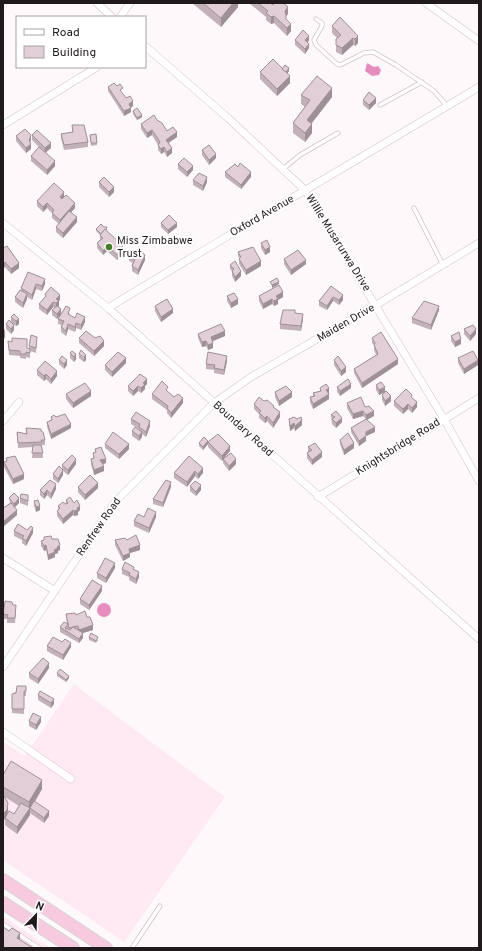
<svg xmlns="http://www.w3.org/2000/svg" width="482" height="951" font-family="Overpass,sans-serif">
<rect width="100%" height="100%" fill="#fdf9fb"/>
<g fill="#ffe9f3">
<polygon points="74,684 225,797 124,942 3,860 3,742 25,756"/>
<polygon points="3,916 50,948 3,948"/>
</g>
<g fill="#e78dbd">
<polygon points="367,63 374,67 378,66 381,70 379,75 372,76 365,71"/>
<circle cx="104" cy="610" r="7"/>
</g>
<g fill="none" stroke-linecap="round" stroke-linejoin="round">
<defs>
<g id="service">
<polyline points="316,19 322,23 322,26 314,40 316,45 337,64 340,65 364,53 373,52 396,65 434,91 447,106"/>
<polyline points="380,105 422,82"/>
<polyline points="283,169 300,155 338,133"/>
<polyline points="414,208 443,265"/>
<polyline points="3,924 39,948"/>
<polyline points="132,948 160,906"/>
</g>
<g id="minor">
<polyline points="97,3 112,17"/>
<polyline points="426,3 479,41"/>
<polyline points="120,17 130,3"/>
<polyline points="145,46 228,118 306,191 444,419 479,481"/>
<polyline points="3,125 97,67"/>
<polyline points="3,223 108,308 479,639"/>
<path d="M108,308C231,233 356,161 479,87"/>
<polyline points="3,421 19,402"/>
<polyline points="318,497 479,398"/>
<polyline points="3,558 55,591"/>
<polyline points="3,667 115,502 214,403 251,377 376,305 479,243"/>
<polyline points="3,732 71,779"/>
</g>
<g id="trunk">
<polyline points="3,880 106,948"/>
<polyline points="3,903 73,948"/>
</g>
</defs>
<use href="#service" stroke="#d4c2ca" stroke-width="5"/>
<use href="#minor" stroke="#d4c2ca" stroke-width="8"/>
<use href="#trunk" stroke="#d7d6d6" stroke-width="14"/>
<use href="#service" stroke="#fff" stroke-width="3.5"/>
<use href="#minor" stroke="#fff" stroke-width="7"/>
<use href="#trunk" stroke="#f7cae0" stroke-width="12"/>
</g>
<g fill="#c2b1b9" fill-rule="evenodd">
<polygon points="192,3 238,3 238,7 221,27"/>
<polygon points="249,3 270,3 288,14 286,16 286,20 291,31 287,36 274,23 271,24 266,20 266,17"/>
<polygon points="340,17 358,43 355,46 353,45 342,55 336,52 336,39 337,38 332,33 332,26"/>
<polygon points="295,40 309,40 308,42 309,48 305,54 295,45"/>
<polygon points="282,69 289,71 287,74 290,83 277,96 260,79 260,72"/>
<polygon points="108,87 122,93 133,106 131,107 131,112 124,116 108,91"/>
<polygon points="301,95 332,97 312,123 312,133 305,142 293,133 293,123 305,107 301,104"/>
<polygon points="363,100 376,103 369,110 363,105"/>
<polygon points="133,111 142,117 137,120 133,114"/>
<polygon points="157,120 167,131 177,137 169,143 172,153 167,157 164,152 161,154 158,150 158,145 152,135 147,138 141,129 141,124"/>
<polygon points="72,125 88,142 88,147 64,150 61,138 61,134 72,132"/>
<polygon points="96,134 97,145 91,146 90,135"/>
<polygon points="32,135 51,148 46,152 55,166 47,175 31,161 31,156 39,147 32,140"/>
<polygon points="16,136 31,140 30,142 31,149 26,153 16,141"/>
<polygon points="202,150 216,158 209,165 202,155"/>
<polygon points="178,164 193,170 187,177 178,169"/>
<polygon points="238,167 251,177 241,189 225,177 225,172"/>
<polygon points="193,180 207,182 203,191 193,185"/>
<polygon points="99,182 114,192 109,197 99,187"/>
<polygon points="64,197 75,208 71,212 77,222 63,238 56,232 56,227 59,224 52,218 52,213 47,208 43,212 37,206 37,201"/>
<polygon points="161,223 177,227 168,234 161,227"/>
<polygon points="96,229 106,231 123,251 117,260 107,251 103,255 97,248 97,243 100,240 100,235 96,231"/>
<polygon points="261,243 270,252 265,255 261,248"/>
<polygon points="3,248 19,268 11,274 5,267"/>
<polygon points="238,252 261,266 246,275 239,264 239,258 238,256"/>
<polygon points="129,256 145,260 138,275 132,271 132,266 133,263 129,261"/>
<polygon points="284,259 306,264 291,275 284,264"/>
<polygon points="230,265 241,276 235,282 232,276 232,271 230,269"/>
<polygon points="28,272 45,284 42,291 36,289 32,300 27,297 27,299 23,308 15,302 15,297 21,290 21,288"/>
<polygon points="331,286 343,300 339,305 333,301 327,310 319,306 319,301"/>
<polygon points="45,294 60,300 59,301 59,306 58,307 61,313 70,313 69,315 85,322 81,330 76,328 75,332 68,329 66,336 61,332 61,327 62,325 58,324 58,319 61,314 57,319 52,315 52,310 55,308 53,307 47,315 39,309 39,304 45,298"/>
<polygon points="227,296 238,304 231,308 227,301"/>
<polygon points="259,296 283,297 278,300 278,304 274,306 272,304 263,309 259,301"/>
<polygon points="155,306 173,313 161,322 155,311"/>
<polygon points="439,310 431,330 412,323 412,318"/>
<polygon points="295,313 303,319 301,331 280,329 280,324"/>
<polygon points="11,317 19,324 16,326 11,322"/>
<polygon points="6,324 14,330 11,334 6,329"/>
<polygon points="464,329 476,334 470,341 464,334"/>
<polygon points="198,334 225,336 212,341 213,348 208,350 206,346 202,347 198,338"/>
<polygon points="451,336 461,344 455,347 451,341"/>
<polygon points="79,338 95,338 104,346 94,356 79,343"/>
<polygon points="372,338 398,364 362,388 354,373 354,369 376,355 374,350 374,345 372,343"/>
<polygon points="8,341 29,349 29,346 37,342 36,353 30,351 30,358 26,357 26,359 20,358 20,356 9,355"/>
<polygon points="70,353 76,359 74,362 70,358"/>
<polygon points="79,354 86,360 84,362 79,358"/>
<polygon points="458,358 478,365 464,374 458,363"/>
<polygon points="59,360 67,365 64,369 59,364"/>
<polygon points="334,360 346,372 341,376 334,365"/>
<polygon points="227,361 224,375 214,373 214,370 206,369 206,364"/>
<polygon points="126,363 112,377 105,370 105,365"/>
<polygon points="37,370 57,376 51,384 46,379 44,381 37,375"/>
<polygon points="147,384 145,386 145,389 141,393 138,391 133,396 128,391 128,386"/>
<polygon points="376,385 385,392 379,395 376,390"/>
<polygon points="337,387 351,388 340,396 337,392"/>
<polygon points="320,388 329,393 329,399 313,409 310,402 310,397 313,396 313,393 320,391"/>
<polygon points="168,392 174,397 183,403 171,418 167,413 167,410 152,399 152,394"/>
<polygon points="275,392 292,397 279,406 275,397"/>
<polygon points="66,394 91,396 73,408 66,399"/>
<polygon points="382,395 391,401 385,406 382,400"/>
<polygon points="412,398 417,407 412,413 408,409 403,414 394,406 394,401"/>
<polygon points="264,401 280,417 273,428 267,421 265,423 259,418 259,414 254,409 254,404"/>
<polygon points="347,403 365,407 374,416 367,420 375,432 366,436 366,441 359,446 351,432 351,428 366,419 363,416 353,419 347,408"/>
<polygon points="331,415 342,422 336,428 332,424"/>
<polygon points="51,417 71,428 51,439 47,427 47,422 51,420"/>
<polygon points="131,419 150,426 146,437 142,434 142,437 139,441 132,436 132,431 139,430 139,429 131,424"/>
<polygon points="289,419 302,425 295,431 294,428 290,431 289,424"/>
<polygon points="26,428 41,431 45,440 45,445 42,445 43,458 32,458 33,447 18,448 17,432 26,434"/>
<polygon points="340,440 354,448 344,455 340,444"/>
<polygon points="208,441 230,451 225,457 236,464 229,471 223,463 223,460 222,461 208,447 208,444 203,450 199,446 199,443"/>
<polygon points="105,444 129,449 119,459 105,448"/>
<polygon points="308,447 322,457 312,465 307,458 307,453 308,452"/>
<polygon points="95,449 106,463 103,464 104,471 94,475 91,464 91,459 93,458 93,453 95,452"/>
<polygon points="189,456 203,473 198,479 195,476 187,487 174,478 174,473"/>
<polygon points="6,458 24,479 13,484 4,467 4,462 6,462"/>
<polygon points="76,464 68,475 63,471 63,475 58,483 53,479 53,474 62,469 62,465"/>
<polygon points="190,486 201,490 196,496 190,491"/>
<polygon points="78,487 98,488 85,500 78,492"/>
<polygon points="171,487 163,507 153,504 153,499"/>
<polygon points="56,489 51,499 47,495 44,499 40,495 40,490"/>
<polygon points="28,495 28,506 20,503 20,498"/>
<polygon points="9,498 19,503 15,507 17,515 4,526 3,526 3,508 10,503"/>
<polygon points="66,500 80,510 78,512 78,515 74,516 73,515 63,524 57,516 57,511 58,510 58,506 66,504"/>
<polygon points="34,501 40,510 36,512 34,506"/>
<polygon points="144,517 156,517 149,533 134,526 134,521"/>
<polygon points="14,531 33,533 26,546 22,543 22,540 14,536"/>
<polygon points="44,537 52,539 60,550 58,551 58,553 55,554 55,557 48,560 46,550 44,551 41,546 41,541 44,540"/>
<polygon points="115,540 127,540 140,550 130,553 130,557 123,561 115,545"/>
<polygon points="115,568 106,583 97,578 97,573"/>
<polygon points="122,569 134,569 139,577 136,584 129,580 129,577 122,574"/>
<polygon points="102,591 89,610 80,604 80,599"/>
<polygon points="13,605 16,610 15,623 7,623 7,619 3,619 3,614"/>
<polygon points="66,614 76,615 87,617 93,630 83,633 83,638 79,643 60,632 60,627 67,624"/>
<polygon points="89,637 98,640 96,643 89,640"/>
<polygon points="47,646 71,647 63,660 47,651"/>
<polygon points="49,668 38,684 29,678 29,673"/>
<polygon points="57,673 69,678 66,682 57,676"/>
<polygon points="26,686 26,696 24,696 24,714 12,713 12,694"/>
<polygon points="38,695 54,704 51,708 38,700"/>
<polygon points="29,721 41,722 36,730 29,726"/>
<path d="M3,775L42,789L35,802L49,816L44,823L30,813V810V815L17,834L5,825V819L3,821ZM5,797L19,806L14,814H7L8,810Z"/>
</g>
<g fill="#9e9096">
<polygon points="233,3 238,3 238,7 221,27 221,18"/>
<polygon points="288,7 288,14 286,16 286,22 285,11"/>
<polygon points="274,16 274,23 271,24 271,17"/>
<polygon points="291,24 291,31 287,36 287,28"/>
<polygon points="309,36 309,40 305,45 305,40"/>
<polygon points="358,36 358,43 355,46 355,39"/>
<polygon points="353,38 353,45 342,55 342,48"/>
<polygon points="309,44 309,48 305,54 305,49"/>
<polygon points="289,68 289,71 285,76 285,73"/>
<polygon points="290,76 290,83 277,96 277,89"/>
<polygon points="332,88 332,97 307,129 307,120"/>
<polygon points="376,98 376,103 369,110 369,105"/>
<polygon points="133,101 133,106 129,109 129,104"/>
<polygon points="131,108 131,112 124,116 124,111"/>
<polygon points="142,115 142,117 137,120 137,118"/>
<polygon points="312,124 312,133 305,142 305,133"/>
<polygon points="152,130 152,135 147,138 147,133"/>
<polygon points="177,132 177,137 166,144 166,140"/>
<polygon points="31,135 31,140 29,145 31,144 31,149 26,153 26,148"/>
<polygon points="51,143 51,148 45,153 45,148"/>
<polygon points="164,147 164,152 161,154 161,149"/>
<polygon points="172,148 172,153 167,157 167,152"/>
<polygon points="216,154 216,158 209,165 209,160"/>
<polygon points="55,161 55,166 47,175 47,170"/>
<polygon points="193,166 193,170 187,177 187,172"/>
<polygon points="251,172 251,177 241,189 241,185"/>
<polygon points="207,177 207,182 203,191 203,186"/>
<polygon points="114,187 114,192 109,197 109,192"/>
<polygon points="64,192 64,197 60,202 60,197"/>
<polygon points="47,203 47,208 43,212 43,207"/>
<polygon points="75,203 75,208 60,224 60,220"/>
<polygon points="77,217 77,222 63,238 63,233"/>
<polygon points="177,223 177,227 168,234 168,230"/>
<polygon points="107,246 107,251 103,255 103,251"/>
<polygon points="123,246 123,251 117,260 117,255"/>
<polygon points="270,247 270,252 265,255 265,250"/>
<polygon points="145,255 145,260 138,275 138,270"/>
<polygon points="306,260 306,264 291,275 291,270"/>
<polygon points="261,261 261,266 246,275 246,270"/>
<polygon points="5,262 5,267 3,269 3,264"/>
<polygon points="19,263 19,268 11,274 11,269"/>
<polygon points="241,271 241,276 235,282 235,277"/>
<polygon points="45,279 45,284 42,291 42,286"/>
<polygon points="279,282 279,284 272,288 272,285"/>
<polygon points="36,284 36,289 32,300 32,295"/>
<polygon points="283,292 283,297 278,300 278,304 274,306 274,301 276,296"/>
<polygon points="27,294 27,299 23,308 23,303"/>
<polygon points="60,295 60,300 58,302 59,301 59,306 56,308 56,299"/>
<polygon points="343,295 343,300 339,305 339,300"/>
<polygon points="333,297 333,301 327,310 327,306"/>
<polygon points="238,299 238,304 231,308 231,303"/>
<polygon points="272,299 272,304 263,309 263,304"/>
<polygon points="53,302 53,307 47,315 47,310"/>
<polygon points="439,306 439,310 431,330 431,325"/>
<polygon points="61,309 61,314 57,319 57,314"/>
<polygon points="173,309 173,313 161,322 161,317"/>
<polygon points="303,314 303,319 301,331 301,326"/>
<polygon points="85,317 85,322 81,330 81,325"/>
<polygon points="19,319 19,324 16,326 16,321"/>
<polygon points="76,323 76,328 75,332 75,327"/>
<polygon points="68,324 68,329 66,336 66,331"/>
<polygon points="14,325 14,330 11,334 11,329"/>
<polygon points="476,329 476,334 470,341 470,336"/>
<polygon points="225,331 225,336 211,342 211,337"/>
<polygon points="5,333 5,338 3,339 3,334"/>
<polygon points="461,339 461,344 455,347 455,342"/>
<polygon points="104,341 104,346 94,356 94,351"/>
<polygon points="206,341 206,346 202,347 202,342"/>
<polygon points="213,343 213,348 208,350 208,345"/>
<polygon points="76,354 76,359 74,362 74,357"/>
<polygon points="86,355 86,360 84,362 84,357"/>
<polygon points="227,356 227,361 224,375 224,370"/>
<polygon points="126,358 126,363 112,377 112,372"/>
<polygon points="398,359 398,364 362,388 362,383"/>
<polygon points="67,360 67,365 64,369 64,364"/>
<polygon points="478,360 478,365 464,374 464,369"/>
<polygon points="346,367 346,372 341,376 341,371"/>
<polygon points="57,371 57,376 51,384 51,379"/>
<polygon points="46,374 46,379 44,381 44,376"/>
<polygon points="147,379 147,384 145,386 145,389 141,393 141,388 143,383"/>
<polygon points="351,384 351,388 340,396 340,391"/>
<polygon points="138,386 138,391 133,396 133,391"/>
<polygon points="385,387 385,392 379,395 379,390"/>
<polygon points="329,388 329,393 326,395 326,390"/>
<polygon points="91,391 91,396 73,408 73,403"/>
<polygon points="292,392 292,397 279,406 279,401"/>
<polygon points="329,394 329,399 313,409 313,404"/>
<polygon points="391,396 391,401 385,406 385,401"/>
<polygon points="183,398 183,403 171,418 171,413"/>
<polygon points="417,402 417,407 412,413 412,408"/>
<polygon points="408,404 408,409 403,414 403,409"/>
<polygon points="363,411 363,416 353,419 353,414"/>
<polygon points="374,411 374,416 366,420 366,415"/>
<polygon points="280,412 280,417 273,428 273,423"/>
<polygon points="267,416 267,421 265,423 265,418"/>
<polygon points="342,418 342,422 336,428 336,423"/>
<polygon points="302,420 302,425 295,431 295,426"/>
<polygon points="150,421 150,426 146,437 146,432"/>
<polygon points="294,423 294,428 290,431 290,426"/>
<polygon points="71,424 71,428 51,439 51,434"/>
<polygon points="375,427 375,432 366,436 366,441 359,446 359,441 366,432"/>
<polygon points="142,432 142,437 139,441 139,436"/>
<polygon points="208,441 208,444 203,450 203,447"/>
<polygon points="354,443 354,448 344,455 344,450"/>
<polygon points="129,444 129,449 119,459 119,454"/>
<polygon points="230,446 230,451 223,459 222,461 222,456"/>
<polygon points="322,452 322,457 312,465 312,460"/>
<polygon points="76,459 76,464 68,475 68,470"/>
<polygon points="106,459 106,463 100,465 100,460"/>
<polygon points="236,459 236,464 229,471 229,466"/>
<polygon points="104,466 104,471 94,475 94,470"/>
<polygon points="203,468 203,473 198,479 198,474"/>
<polygon points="63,470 63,475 58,483 58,479"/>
<polygon points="195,471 195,476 187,487 187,482"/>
<polygon points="24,474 24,479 13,484 13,479"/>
<polygon points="171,482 171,487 163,507 163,503"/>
<polygon points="98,483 98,488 85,500 85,495"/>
<polygon points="56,484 56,489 51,499 51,494"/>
<polygon points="201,485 201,490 196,496 196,492"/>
<polygon points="47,490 47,495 44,499 44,494"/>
<polygon points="19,498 19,503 14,508 14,504"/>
<polygon points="40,506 40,510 36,512 36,507"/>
<polygon points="80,506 80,510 78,512 78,515 74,516 74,511"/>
<polygon points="17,510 17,515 4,526 4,521"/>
<polygon points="73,510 73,515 63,524 63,519"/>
<polygon points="156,512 156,517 149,533 149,528"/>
<polygon points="33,528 33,533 26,546 26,541"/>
<polygon points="46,545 46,550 44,551 44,546"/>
<polygon points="60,545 60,550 58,551 58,553 55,554 55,557 48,560 48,555 54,550 57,547"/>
<polygon points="140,545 140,550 130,553 130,557 123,561 123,556 129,549"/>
<polygon points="115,563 115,568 106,583 106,578"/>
<polygon points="139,572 139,577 136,584 136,579"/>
<polygon points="102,586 102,591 89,610 89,605"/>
<polygon points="93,625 93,630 83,633 83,638 79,643 79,630"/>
<polygon points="71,643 71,647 63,660 63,655"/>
<polygon points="49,663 49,668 38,684 38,679"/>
<polygon points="69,676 69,678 66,682 66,680"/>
<polygon points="54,699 54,704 51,708 51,703"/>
<polygon points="41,717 41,722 36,730 36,725"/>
<polygon points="42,780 42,789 30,808 30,815 17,834 17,827 29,810 29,802"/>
<polygon points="8,803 8,810 7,818 5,818 5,819 3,821 3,814"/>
<polygon points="49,811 49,816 44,823 44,818"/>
<polygon points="20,933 20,943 17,938"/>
</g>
<g fill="#e1ced7" stroke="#9e9096">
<polygon points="203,3 233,3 221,18"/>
<polygon points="258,3 270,3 273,5 275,3 283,3 288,7 285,11 286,15 286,19 291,24 287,28 274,16 271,17 266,13 268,11"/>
<polygon points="340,17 358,36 355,39 353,38 342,48 336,45 336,39 341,35 332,26"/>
<polygon points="303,30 309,36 305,40 309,44 305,49 295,40"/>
<polygon points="273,59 290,76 277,89 260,72"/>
<polygon points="285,65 289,68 286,72 282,69"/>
<polygon points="317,76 332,88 307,120 312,124 305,133 293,123 310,100 301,95"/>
<polygon points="114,83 117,86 120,84 123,88 120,90 126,98 130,96 133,101 129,104 131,108 124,111 108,87"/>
<polygon points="369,92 376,98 369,105 363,100"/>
<polygon points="137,108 142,115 137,118 133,111"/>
<polygon points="154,115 157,120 162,123 167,131 173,127 177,132 166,140 172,148 167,152 164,147 161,149 158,145 160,142 152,130 147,133 141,124"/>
<polygon points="72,125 84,125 88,142 64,145 61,134 73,132"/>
<polygon points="25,129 31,135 29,141 31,144 26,148 16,136"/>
<polygon points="37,130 51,143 45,148 32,135"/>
<polygon points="96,134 97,143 91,143 90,135"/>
<polygon points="209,145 216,154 209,160 202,150"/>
<polygon points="39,147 55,161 47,170 31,156"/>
<polygon points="184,158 193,166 187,172 178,164"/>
<polygon points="240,163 251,172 241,185 225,172 235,164 238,167"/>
<polygon points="199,173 207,177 203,186 193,180"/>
<polygon points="104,177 114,187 109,192 99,182"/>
<polygon points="54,183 64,192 60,197 62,199 66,195 75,203 60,220 52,213 54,210 47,203 43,207 37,201"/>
<polygon points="69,211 77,217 63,233 56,227"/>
<polygon points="169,215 177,223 168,230 161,223"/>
<polygon points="101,224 104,227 107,227 106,230 105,229 101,234 96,229"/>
<polygon points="105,229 123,246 117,255 107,246 103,251 97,243 103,238 100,235"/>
<polygon points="267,240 270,247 265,250 261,243"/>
<polygon points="7,246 19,263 11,269 5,262 3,264 3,248"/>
<polygon points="253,247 261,261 246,270 239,259 241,257 238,252"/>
<polygon points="133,250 137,253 139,250 145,255 138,270 132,266 135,259 129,256"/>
<polygon points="298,250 306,260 291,270 284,259"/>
<polygon points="235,261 241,271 235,277 232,271 234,269 230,265"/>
<polygon points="28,272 45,279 42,286 36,284 32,295 21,288"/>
<polygon points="277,278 279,282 272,285 270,282"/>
<polygon points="279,285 283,292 276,296 278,299 274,301 272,299 263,304 259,296"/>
<polygon points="331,286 343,295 339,300 333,297 327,306 319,301"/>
<polygon points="51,287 60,295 56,299 59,301 56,303 53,302 47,310 39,304 46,296 45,294"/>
<polygon points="20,290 27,294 23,303 15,297"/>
<polygon points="234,293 238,299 231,303 227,296"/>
<polygon points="167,299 173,309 161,317 155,306"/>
<polygon points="424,301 439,306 431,325 412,318"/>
<polygon points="57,306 61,309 57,314 52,310"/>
<polygon points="66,306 70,308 68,314 75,318 77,313 85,317 81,325 76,323 75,327 68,324 66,331 61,327 64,321 58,319"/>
<polygon points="283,310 295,310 295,313 303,314 301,326 280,324"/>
<polygon points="14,314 19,319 16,321 11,317"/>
<polygon points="9,320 14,325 11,329 6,324"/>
<polygon points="221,324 225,331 211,337 213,343 208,345 206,341 202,342 198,334"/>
<polygon points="473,325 476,329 470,336 464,329"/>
<polygon points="3,327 5,333 3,334"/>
<polygon points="86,331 95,338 100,336 104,341 94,351 79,338"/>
<polygon points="381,332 398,359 362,383 354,369 378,354 374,345 375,343 372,338"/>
<polygon points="459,332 461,339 455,342 451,336"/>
<polygon points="31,335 37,337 36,348 29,346"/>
<polygon points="12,338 27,339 27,348 30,349 30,353 26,352 26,354 20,354 20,351 9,350 8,341 12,342"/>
<polygon points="81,350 86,355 84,357 79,354"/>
<polygon points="72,351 76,354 74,357 70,353"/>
<polygon points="473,351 478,360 464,369 458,358"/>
<polygon points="118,352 126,358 112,372 105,365"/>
<polygon points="208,352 227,356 224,370 214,368 215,365 206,364"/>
<polygon points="62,356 67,360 64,364 59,360"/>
<polygon points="338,356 346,367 341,371 334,360"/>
<polygon points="45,361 57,371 51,379 46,374 44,376 37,370"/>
<polygon points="140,374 147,379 143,383 145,384 141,388 138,386 133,391 128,386"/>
<polygon points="348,379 351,384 340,391 337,387"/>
<polygon points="162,381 168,387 166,390 174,397 178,394 183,398 171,413 167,408 168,406 152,394"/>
<polygon points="381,382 385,387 379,390 376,385"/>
<polygon points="85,383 91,391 73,403 66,394"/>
<polygon points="326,384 329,388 326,390 329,394 313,404 310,397 315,396 313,393 321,391 320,388"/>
<polygon points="286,386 292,392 279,401 275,392"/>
<polygon points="406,389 412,395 411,397 417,402 412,408 408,404 403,409 394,401"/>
<polygon points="386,391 391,396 385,401 382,395"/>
<polygon points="259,397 264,401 267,400 274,406 273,407 280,412 273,423 267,416 265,418 259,413 261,411 254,404"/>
<polygon points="361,397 365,407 369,406 374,411 366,415 363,411 353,414 347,403"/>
<polygon points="336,411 342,418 336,423 332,419 335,417 331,415"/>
<polygon points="136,412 150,421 146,432 139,427 140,424 131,419"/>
<polygon points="65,414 71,424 51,434 47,422 52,420 51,417 54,415 56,417"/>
<polygon points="294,417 297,419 301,417 302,420 295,426 294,423 290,426 289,419"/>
<polygon points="366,419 375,427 366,432 366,436 359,441 351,428"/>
<polygon points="135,427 142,432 139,436 132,431"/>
<polygon points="26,428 41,429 41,431 43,432 45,440 41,440 42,442 18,443 17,432 27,434"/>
<polygon points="113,432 129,444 119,454 105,444"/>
<polygon points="348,433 354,443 344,450 340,440"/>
<polygon points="218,434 230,446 222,456 208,442"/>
<polygon points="204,437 208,441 203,447 199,443"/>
<polygon points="315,443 322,452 312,460 307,453 312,450 308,447"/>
<polygon points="33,445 41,445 43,453 32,453"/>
<polygon points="101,447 106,459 100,460 104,466 94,470 91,459 94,458 93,453 96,452 95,449"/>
<polygon points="231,453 236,459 229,466 223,459"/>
<polygon points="72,455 76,459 68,470 62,465"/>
<polygon points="15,456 24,474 13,479 4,462 7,461 6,458"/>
<polygon points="189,456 203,468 198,474 195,471 187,482 174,473"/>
<polygon points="59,466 63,470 58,479 53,474"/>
<polygon points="90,475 98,483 85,495 78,487"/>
<polygon points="50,480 56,484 51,494 47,490 44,494 40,490"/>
<polygon points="166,480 171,482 163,503 153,499"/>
<polygon points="195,481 201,485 196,492 190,486"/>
<polygon points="14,493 19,498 14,504 9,498"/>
<polygon points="21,494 28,495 28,501 20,498"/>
<polygon points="70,497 74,503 77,500 80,506 77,508 78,510 74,511 73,510 63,519 57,511 60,508 58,506 63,502 66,504 68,503 66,500"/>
<polygon points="38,500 40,506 36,507 34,501"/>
<polygon points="11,503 17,510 4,521 3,521 3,508"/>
<polygon points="148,508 156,512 149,528 134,521 138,514 144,517"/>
<polygon points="18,524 27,530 31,526 33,528 26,541 22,538 24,536 14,531"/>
<polygon points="136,535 140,545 129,549 130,553 123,556 115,540 125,538 127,540"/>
<polygon points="51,536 52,539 58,539 60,545 57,547 58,548 54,550 55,552 48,555 46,545 44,546 41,541 44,540 44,537"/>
<polygon points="105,558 115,563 106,578 97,573"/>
<polygon points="125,562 134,567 133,569 139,572 136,579 129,575 130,573 122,569"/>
<polygon points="92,580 102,586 89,605 80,599"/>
<polygon points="5,601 12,602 13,605 16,605 15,618 7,618 8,615 3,614"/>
<polygon points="85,611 87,617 90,617 93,625 79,630 78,626 73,627 83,633 79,639 60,627 64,622 68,624 65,628 70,630 73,627 69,628 66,614 75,613 76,615"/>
<polygon points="91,633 98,637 96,641 89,637"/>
<polygon points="53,637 62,642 65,639 71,643 63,655 47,646"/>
<polygon points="43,658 49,663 38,679 29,673"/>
<polygon points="60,669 69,676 66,680 57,673"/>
<polygon points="17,686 26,686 26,691 24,691 24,709 12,709 12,694 16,693"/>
<polygon points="40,691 54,699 51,703 38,695"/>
<polygon points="33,713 41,717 36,725 29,721"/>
<polygon points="11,761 42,780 29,802 3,787 3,775"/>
<polygon points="3,795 4,796 8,803 7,810 3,814"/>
<polygon points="34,801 49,811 44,818 30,808"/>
<polygon points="21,803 30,808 17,827 5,818 9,811 14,814"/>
<polygon points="3,927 9,931 12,928 20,933 17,938 33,948 3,948"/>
</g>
<circle fill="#408223" stroke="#fff" stroke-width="1.5" cx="109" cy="247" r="4"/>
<g text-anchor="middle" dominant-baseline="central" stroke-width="4" stroke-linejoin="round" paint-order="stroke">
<g font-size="11" fill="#201a1d" stroke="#fff">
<text transform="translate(262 216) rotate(-30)">Oxford Avenue</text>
<text transform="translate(338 243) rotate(58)">Willie Musarurwa Drive</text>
<text transform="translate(346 323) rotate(-30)">Maiden Drive</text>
<text transform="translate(243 429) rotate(42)">Boundary Road</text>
<text transform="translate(398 447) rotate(-32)">Knightsbridge Road</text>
<text transform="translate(99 527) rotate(-55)">Renfrew Road</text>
</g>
<g font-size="11" fill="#201a1d" stroke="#fff" text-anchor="start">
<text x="117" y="241">Miss Zimbabwe<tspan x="117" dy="13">Trust</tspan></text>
</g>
</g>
<rect width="482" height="951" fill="none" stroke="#201a1d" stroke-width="8"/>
<rect x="16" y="16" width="130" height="52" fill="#ffffff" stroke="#a6a3a5"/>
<rect x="24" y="29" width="20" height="6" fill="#ffffff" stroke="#a6a3a5"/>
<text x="52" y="36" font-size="12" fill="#201a1d">Road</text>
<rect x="24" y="46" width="20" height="12" fill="#e1ced7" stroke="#a6a3a5"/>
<text x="52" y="56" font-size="12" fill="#201a1d">Building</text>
<g transform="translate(36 915) rotate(23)" stroke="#ffffff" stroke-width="3" paint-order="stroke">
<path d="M0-3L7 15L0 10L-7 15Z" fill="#201a1d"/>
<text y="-6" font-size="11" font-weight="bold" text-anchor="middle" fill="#201a1d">N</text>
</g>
</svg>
